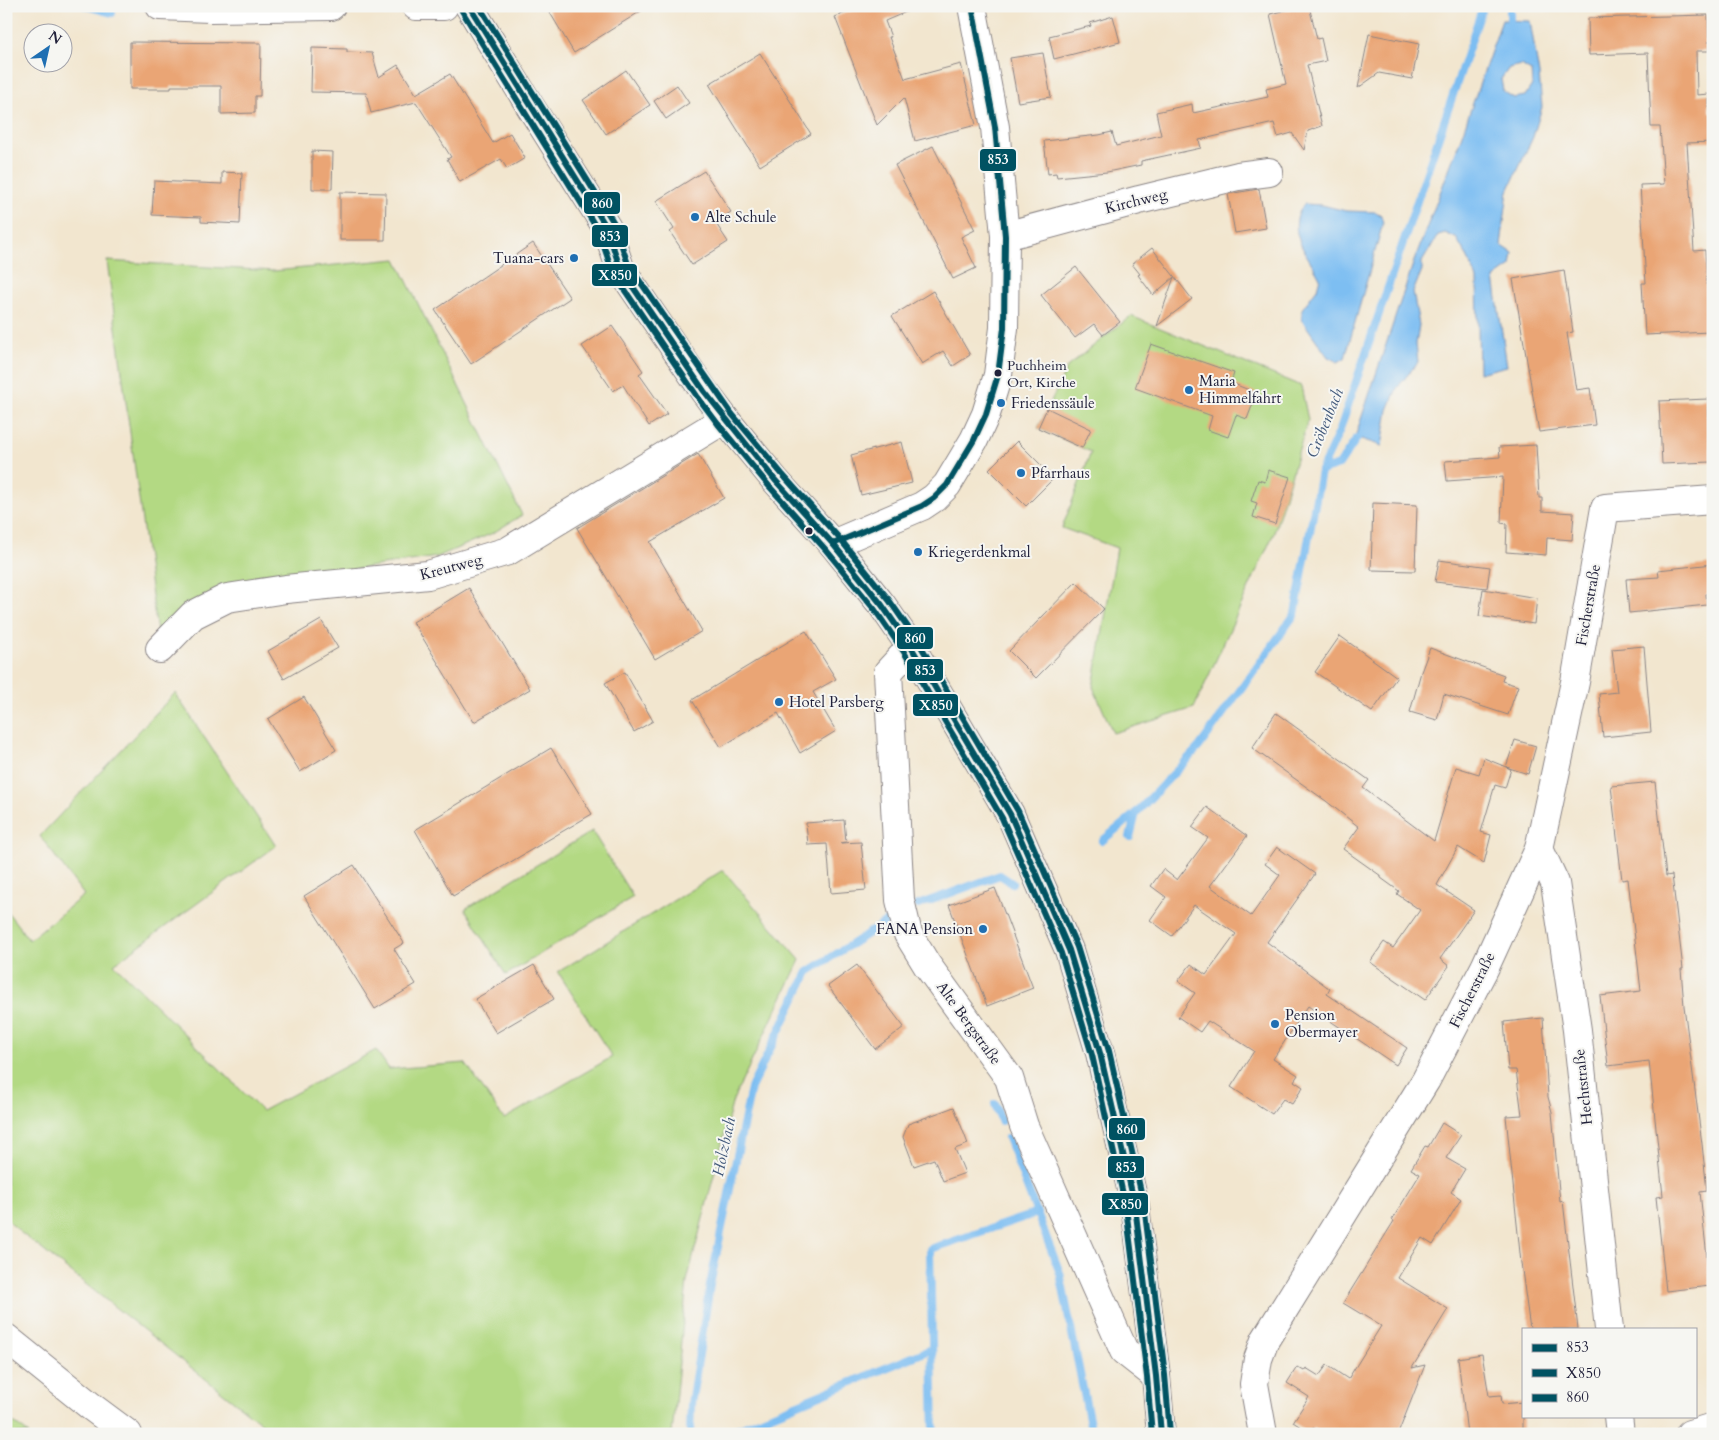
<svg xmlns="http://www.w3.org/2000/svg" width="1719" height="1440" font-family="Cardo,serif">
<rect width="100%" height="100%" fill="#f6f6f2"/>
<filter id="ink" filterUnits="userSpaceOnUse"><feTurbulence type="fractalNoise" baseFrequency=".02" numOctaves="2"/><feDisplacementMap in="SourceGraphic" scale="10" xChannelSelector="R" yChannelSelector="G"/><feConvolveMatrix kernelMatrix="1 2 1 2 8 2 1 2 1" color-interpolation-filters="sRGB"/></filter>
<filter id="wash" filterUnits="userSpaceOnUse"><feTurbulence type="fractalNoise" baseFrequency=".0096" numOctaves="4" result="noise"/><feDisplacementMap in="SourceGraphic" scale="20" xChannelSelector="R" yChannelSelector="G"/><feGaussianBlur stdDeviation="1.12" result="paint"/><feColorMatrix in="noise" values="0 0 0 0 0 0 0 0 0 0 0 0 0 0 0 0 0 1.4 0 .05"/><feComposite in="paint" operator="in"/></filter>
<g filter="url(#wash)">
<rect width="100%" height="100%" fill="#f2e6cf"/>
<g fill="#b3d983" stroke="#6a7e5f">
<polygon points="396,259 522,515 493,533 437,557 228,588 158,640 107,261 274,271"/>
<polygon points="1131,316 1301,386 1308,420 1274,533 1194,708 1113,733 1093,687 1117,548 1062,528 1091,452 1038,428 1068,366"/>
<polygon points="175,693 276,846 114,964 262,1111 376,1050 389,1069 465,1063 504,1119 612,1057 558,972 723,870 800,960 733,1100 687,1281 672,1434 275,1434 20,1232 6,1218 6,910 29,940 84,895 40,836"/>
<polygon points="592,831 633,897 506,975 465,909"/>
<polygon points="6,1417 29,1434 6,1434"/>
</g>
<g fill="#7dbef2" stroke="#507096" fill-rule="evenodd">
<path d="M1502,20L1530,21L1539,74L1542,107L1533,137L1508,191L1501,245L1513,253L1511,266L1494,278L1507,366L1479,373L1477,279L1466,254L1456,238L1445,233L1438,235L1422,262V270L1413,292L1419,325L1416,344L1418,362L1397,388L1388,410L1382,446L1355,437L1414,261L1459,143ZM1521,65L1531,71L1532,85L1525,96L1514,98L1503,91L1501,79L1509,68Z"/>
<path d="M1304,204L1322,205L1346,211L1376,212L1381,215L1383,223L1345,358L1338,362L1328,357L1302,320V309L1317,289L1320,278C1308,254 1284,232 1304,204Z"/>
</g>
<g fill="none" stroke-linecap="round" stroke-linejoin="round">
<g stroke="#7dbef2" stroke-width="8">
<polyline points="86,6 112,13"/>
<polyline points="1510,20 1510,6"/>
<polyline points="1321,471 1339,465 1357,438"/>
<polyline points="1130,837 1136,813"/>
<polyline points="1102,841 1136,813 1199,747 1295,614 1321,471 1339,432 1483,6"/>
<polyline points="918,905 1000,875 1012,883"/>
<polyline points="995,1104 1001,1121"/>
<polyline points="1008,1138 1060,1273 1092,1434"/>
<polyline points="690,1434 691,1404 710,1285 751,1088 808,972 889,920"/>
<polyline points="725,1434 932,1349"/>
<polyline points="934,1434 930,1249 1037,1213"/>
</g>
</g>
<g id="blocks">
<g fill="#eaa574">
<polygon points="546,6 649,6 574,53"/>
<polygon points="863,6 920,6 885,21 891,37 889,37 905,79 961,64 976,125 915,141 904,98 877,125 835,17"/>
<polygon points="1302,6 1309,6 1317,39 1321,38 1326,61 1307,65 1322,126 1308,131 1304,150 1292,133 1278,137 1274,123 1199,140 1201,148 1141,161 1141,165 1107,172 1057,177 1056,173 1048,174 1044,141 1099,135 1112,132 1116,146 1161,135 1156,112 1192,104 1193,113 1268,97 1266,89 1286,84 1270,14"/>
<polygon points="1708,15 1709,51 1696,51 1697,95 1709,94 1709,112 1713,112 1713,142 1687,143 1694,251 1705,250 1710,332 1645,335 1642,283 1646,283 1640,185 1664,184 1660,127 1651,127 1648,53 1589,55 1588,18"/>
<polygon points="1113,16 1120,42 1054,59 1049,36 1091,26 1090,23"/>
<polygon points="1369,34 1419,44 1412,79 1379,73 1358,88"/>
<polygon points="130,42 261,43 260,96 255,96 255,113 221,114 221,86 171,86 171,89 130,89"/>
<polygon points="312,48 347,49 347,52 372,53 379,77 398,65 416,94 450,74 493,143 510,133 525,158 507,169 501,159 460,182 447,159 451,157 416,102 371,113 366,93 311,92"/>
<polygon points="760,53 811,134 760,166 709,84"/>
<polygon points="1043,53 1051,97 1018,102 1010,58"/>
<polygon points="626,70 650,105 606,134 583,100"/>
<polygon points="677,85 689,103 666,119 654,101"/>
<polygon points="933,146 975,230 961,237 976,268 953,279 895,165"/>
<polygon points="312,151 333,152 332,189 312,189"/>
<polygon points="704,171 731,212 715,222 728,242 692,265 670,232 674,229 656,201"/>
<polygon points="222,172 242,173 240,224 201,222 201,217 152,215 154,181 222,184"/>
<polygon points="1259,189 1266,228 1235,233 1228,194"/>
<polygon points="340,192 386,193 385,240 340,240"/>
<polygon points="533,243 570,298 471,364 435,310"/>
<polygon points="1152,248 1192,299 1157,326 1174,277 1153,295 1138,275 1140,274 1132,264"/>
<polygon points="1076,267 1120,322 1103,335 1094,324 1075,338 1041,295"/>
<polygon points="1564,270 1573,332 1567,333 1576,390 1590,388 1595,425 1539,432 1513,279"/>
<polygon points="933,291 970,355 953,366 943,351 922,364 892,316"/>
<polygon points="612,326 643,371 639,374 667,414 649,426 623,385 613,391 582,346"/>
<polygon points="1151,344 1234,373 1231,383 1257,393 1247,419 1236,415 1228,437 1208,430 1212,416 1135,388"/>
<polygon points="1708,399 1711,462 1662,464 1659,401"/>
<polygon points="1047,408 1091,429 1082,448 1038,428"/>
<polygon points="1017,441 1054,478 1026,506 989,469"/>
<polygon points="902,442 912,483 861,495 851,455"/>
<polygon points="1536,445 1539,498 1542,498 1542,511 1574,513 1572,540 1547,538 1546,555 1506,552 1507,524 1501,523 1503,477 1447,481 1445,461 1500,457 1499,447"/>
<polygon points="698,454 724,498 650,542 702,631 655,659 577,528"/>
<polygon points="1268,470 1290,477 1275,524 1253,517 1257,503 1251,501 1258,480 1265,482"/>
<polygon points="1373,503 1417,505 1415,571 1371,570"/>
<polygon points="1439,560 1490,567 1487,588 1435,582"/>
<polygon points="1713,564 1713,593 1706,594 1707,605 1629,613 1626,579 1659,577 1658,570"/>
<polygon points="1076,582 1104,609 1036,678 1009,651"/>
<polygon points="469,588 530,689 474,722 413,622"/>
<polygon points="1483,589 1537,598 1534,624 1479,616"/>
<polygon points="321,620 338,648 284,679 268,651"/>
<polygon points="806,631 836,679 813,692 836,731 800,753 778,713 721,747 692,700"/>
<polygon points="1340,636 1397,677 1372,712 1315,672"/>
<polygon points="1644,646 1651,732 1603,737 1599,694 1617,692 1612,649"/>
<polygon points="1430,648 1504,675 1502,681 1518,686 1508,715 1444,694 1437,720 1410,712 1421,672"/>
<polygon points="625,672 653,721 634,732 605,683"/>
<polygon points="304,697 336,750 300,772 268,719"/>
<polygon points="1276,713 1369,780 1363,788 1434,841 1456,767 1479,774 1484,758 1511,769 1505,788 1495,785 1481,832 1491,835 1484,863 1458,847 1437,885 1474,910 1440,959 1449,966 1425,1000 1370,962 1384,942 1393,948 1420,910 1397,894 1399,891 1381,878 1381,876 1343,849 1359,827 1326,801 1252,748"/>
<polygon points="1515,740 1536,746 1528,774 1506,767"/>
<polygon points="551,748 592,814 453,896 415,830"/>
<polygon points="1655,782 1666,876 1672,875 1683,969 1681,969 1684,1006 1702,1144 1707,1191 1700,1192 1710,1286 1666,1291 1656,1197 1663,1196 1649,1061 1608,1066 1600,996 1641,991 1628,879 1622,880 1611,786"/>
<polygon points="1207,807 1247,836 1210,886 1251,916 1280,875 1265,864 1277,847 1315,874 1267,942 1330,989 1327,994 1407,1048 1396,1065 1308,1006 1273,1059 1298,1075 1294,1081 1303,1087 1292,1104 1283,1099 1272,1114 1231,1087 1254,1051 1208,1021 1200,1032 1178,1017 1195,993 1178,981 1191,964 1206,975 1236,934 1194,905 1172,936 1150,920 1166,897 1151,886 1163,869 1177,880 1208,838 1192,827"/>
<polygon points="844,820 846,842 840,843 861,842 866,890 831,893 827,844 808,845 806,823"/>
<polygon points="354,865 404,943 394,949 416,984 375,1009 304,896"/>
<polygon points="995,888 1033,988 987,1006 949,905"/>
<polygon points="534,965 554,999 496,1033 475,999"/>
<polygon points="857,965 904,1027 875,1049 828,986"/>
<polygon points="1543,1018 1548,1097 1552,1112 1560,1202 1563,1201 1578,1329 1530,1329 1521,1263 1506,1116 1522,1115 1516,1070 1508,1070 1504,1022"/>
<polygon points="954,1107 968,1144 955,1149 965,1173 943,1181 934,1159 914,1166 903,1137 908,1124"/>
<polygon points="1442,1123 1461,1135 1446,1158 1465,1169 1451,1192 1461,1199 1433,1245 1422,1238 1398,1278 1448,1309 1412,1368 1425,1365 1398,1434 1324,1434 1313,1428 1310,1433 1293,1422 1309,1397 1287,1383 1297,1367 1304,1371 1306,1368 1319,1376 1327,1365 1348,1379 1381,1326 1343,1303 1394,1221 1392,1220 1420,1174 1411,1169 1425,1146 1428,1147"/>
<polygon points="1482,1354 1489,1396 1501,1395 1502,1404 1523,1402 1523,1434 1467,1434 1458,1358"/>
</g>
</g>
</g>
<g filter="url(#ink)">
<use href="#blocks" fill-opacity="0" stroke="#8a8485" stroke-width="1"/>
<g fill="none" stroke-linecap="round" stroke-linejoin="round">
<defs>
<g id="minor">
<polyline points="160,6 210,8 331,6"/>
<polyline points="416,6 444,6"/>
<polyline points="1005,236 1139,200 1238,176 1269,172"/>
<polyline points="833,544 922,506 934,498 947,485 974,440 986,414 998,375 1004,328 1005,236 995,127 972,6"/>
<polyline points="911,647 888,672 900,900 908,934 927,965 1009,1078 1024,1126 1124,1351 1156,1376"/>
<polyline points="160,649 193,615 227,598 286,589 428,575 508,551 725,419"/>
<polyline points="1539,849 1555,883 1577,1030 1609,1329"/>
<polyline points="1618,1416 1620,1434"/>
<polyline points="1263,1434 1254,1384 1258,1359 1265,1340 1426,1080 1485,967 1539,849 1575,682 1605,508 1713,500"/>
<polyline points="1690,1434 1713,1427"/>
</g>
<polyline id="tertiary" points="469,6 530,106 607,228 620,268 704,391 725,419 775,480 833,544 882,605 911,647 1010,814 1069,950 1100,1053 1135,1206 1156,1376 1161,1434"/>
<polyline id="primary" points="6,1338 93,1408 128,1434"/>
</defs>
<use href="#minor" stroke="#8a8485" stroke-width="30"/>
<use href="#tertiary" stroke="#8a8485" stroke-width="30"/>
<use href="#primary" stroke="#8a8485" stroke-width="30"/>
<use href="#minor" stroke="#fff" stroke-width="28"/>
<use href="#tertiary" stroke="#fff" stroke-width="28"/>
<use href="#primary" stroke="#fff" stroke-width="28"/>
<defs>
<g id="bus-1">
<polyline points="469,6 607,228 620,268 704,391 775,480 833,544 882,605 911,647 1010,814 1069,950 1100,1053 1135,1206 1156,1376 1161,1434"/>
<polyline points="833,544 922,506 934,498 947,485 974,440 986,414 998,375 1004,328 1005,236 995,127 972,6"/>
</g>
<polyline id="bus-2" points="462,11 599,232 613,273 697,396 718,424 769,486 826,550 875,610 904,652 1002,818 1061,953 1092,1055 1126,1208 1147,1377 1152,1434"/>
<polyline id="bus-3" points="479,6 614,223 628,264 732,414 782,474 840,539 889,600 919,643 1018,811 1077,947 1109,1051 1144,1205 1165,1375 1170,1433"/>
</defs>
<use href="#bus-1" stroke="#f6f6f2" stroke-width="10"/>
<use href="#bus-2" stroke="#f6f6f2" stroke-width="10"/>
<use href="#bus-3" stroke="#f6f6f2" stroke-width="10"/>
<use href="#bus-1" stroke="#005262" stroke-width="6"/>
<use href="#bus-2" stroke="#005262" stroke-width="6"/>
<use href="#bus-3" stroke="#005262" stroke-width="6"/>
</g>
</g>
<g fill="#1f6fb2" stroke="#f6f6f2" stroke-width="2">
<circle cx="695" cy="217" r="5"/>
<circle cx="574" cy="258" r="5"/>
<circle cx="1189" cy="390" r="5"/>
<circle cx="1001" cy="403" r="5"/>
<circle cx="1021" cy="473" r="5"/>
<circle cx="918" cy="552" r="5"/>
<circle cx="779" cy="702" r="5"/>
<circle cx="983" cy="929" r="5"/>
<circle cx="1275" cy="1024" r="5"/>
</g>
<g fill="#22223b" stroke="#f6f6f2" stroke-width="2">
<circle cx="998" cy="373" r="4.5"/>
<circle cx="809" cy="531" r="4.5"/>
</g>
<g text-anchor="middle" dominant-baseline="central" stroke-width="4" stroke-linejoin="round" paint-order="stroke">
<g font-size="14" fill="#22223b" stroke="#f6f6f2" text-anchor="start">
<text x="1007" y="365">Puchheim<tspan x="1007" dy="17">Ort, Kirche</tspan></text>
</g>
<g font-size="15" fill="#22223b" stroke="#f6f6f2">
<text transform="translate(1136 201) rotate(-14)">Kirchweg</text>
<text transform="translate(451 567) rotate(-15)">Kreutweg</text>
<text transform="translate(1588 605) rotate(-80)">Fischerstraße</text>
<text transform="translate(1472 990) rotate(-63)">Fischerstraße</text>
<text transform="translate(969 1023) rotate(54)">Alte Bergstraße</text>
<text transform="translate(1583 1087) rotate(-96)">Hechtstraße</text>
</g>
<g font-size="15" fill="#22223b" stroke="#f6f6f2" text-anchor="start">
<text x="705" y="217">Alte Schule</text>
<text x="564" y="258" text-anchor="end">Tuana-cars</text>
<text x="1199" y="381">Maria<tspan x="1199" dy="17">Himmelfahrt</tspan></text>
<text x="1011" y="403">Friedenssäule</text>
<text x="1031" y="473">Pfarrhaus</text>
<text x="928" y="552">Kriegerdenkmal</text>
<text x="789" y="702">Hotel Parsberg</text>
<text x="973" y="929" text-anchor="end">FANA Pension</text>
<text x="1285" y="1015">Pension<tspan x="1285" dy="17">Obermayer</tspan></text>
</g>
<g font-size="16" font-style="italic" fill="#42597b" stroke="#f6f6f2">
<text transform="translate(1325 423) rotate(-68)">Gröbenbach</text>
<text transform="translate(724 1147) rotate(-78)">Holzbach</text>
</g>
</g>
<g stroke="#f6f6f2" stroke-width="2">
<rect x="979" y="148" width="38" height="24" rx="5" fill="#005262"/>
<rect x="583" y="191" width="38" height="24" rx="5" fill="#005262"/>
<rect x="591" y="224" width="38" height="24" rx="5" fill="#005262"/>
<rect x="591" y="263" width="47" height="24" rx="5" fill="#005262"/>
<rect x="896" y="626" width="38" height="24" rx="5" fill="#005262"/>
<rect x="906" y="658" width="38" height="24" rx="5" fill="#005262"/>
<rect x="912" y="693" width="47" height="24" rx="5" fill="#005262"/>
<rect x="1108" y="1117" width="38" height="24" rx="5" fill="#005262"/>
<rect x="1107" y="1155" width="38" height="24" rx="5" fill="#005262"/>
<rect x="1101" y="1192" width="48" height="24" rx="5" fill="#005262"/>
</g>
<g font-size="14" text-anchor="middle" font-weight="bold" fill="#fff">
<text x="998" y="164">853</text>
<text x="602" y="208">860</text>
<text x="610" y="241">853</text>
<text x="615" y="280">X850</text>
<text x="915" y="643">860</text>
<text x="925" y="675">853</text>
<text x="936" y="710">X850</text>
<text x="1127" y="1134">860</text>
<text x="1126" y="1172">853</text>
<text x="1125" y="1209">X850</text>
</g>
<rect width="1719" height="1440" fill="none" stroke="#f6f6f2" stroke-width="25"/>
<rect x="1522" y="1328" width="175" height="90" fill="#f6f6f2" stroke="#a1a1a9"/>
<rect x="1532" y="1344" width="25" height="8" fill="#005262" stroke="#a1a1a9"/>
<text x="1566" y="1352" font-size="15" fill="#22223b">853</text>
<rect x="1532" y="1369" width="25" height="8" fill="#005262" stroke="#a1a1a9"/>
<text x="1566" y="1378" font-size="15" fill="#22223b">X850</text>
<rect x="1532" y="1394" width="25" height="8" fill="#005262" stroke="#a1a1a9"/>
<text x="1566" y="1402" font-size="15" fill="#22223b">860</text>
<g transform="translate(48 48) rotate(34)"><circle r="24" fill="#f6f6f2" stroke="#a1a1a9"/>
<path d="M0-4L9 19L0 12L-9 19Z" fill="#1f6fb2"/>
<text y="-8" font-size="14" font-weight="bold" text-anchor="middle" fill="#22223b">N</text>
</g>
</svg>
